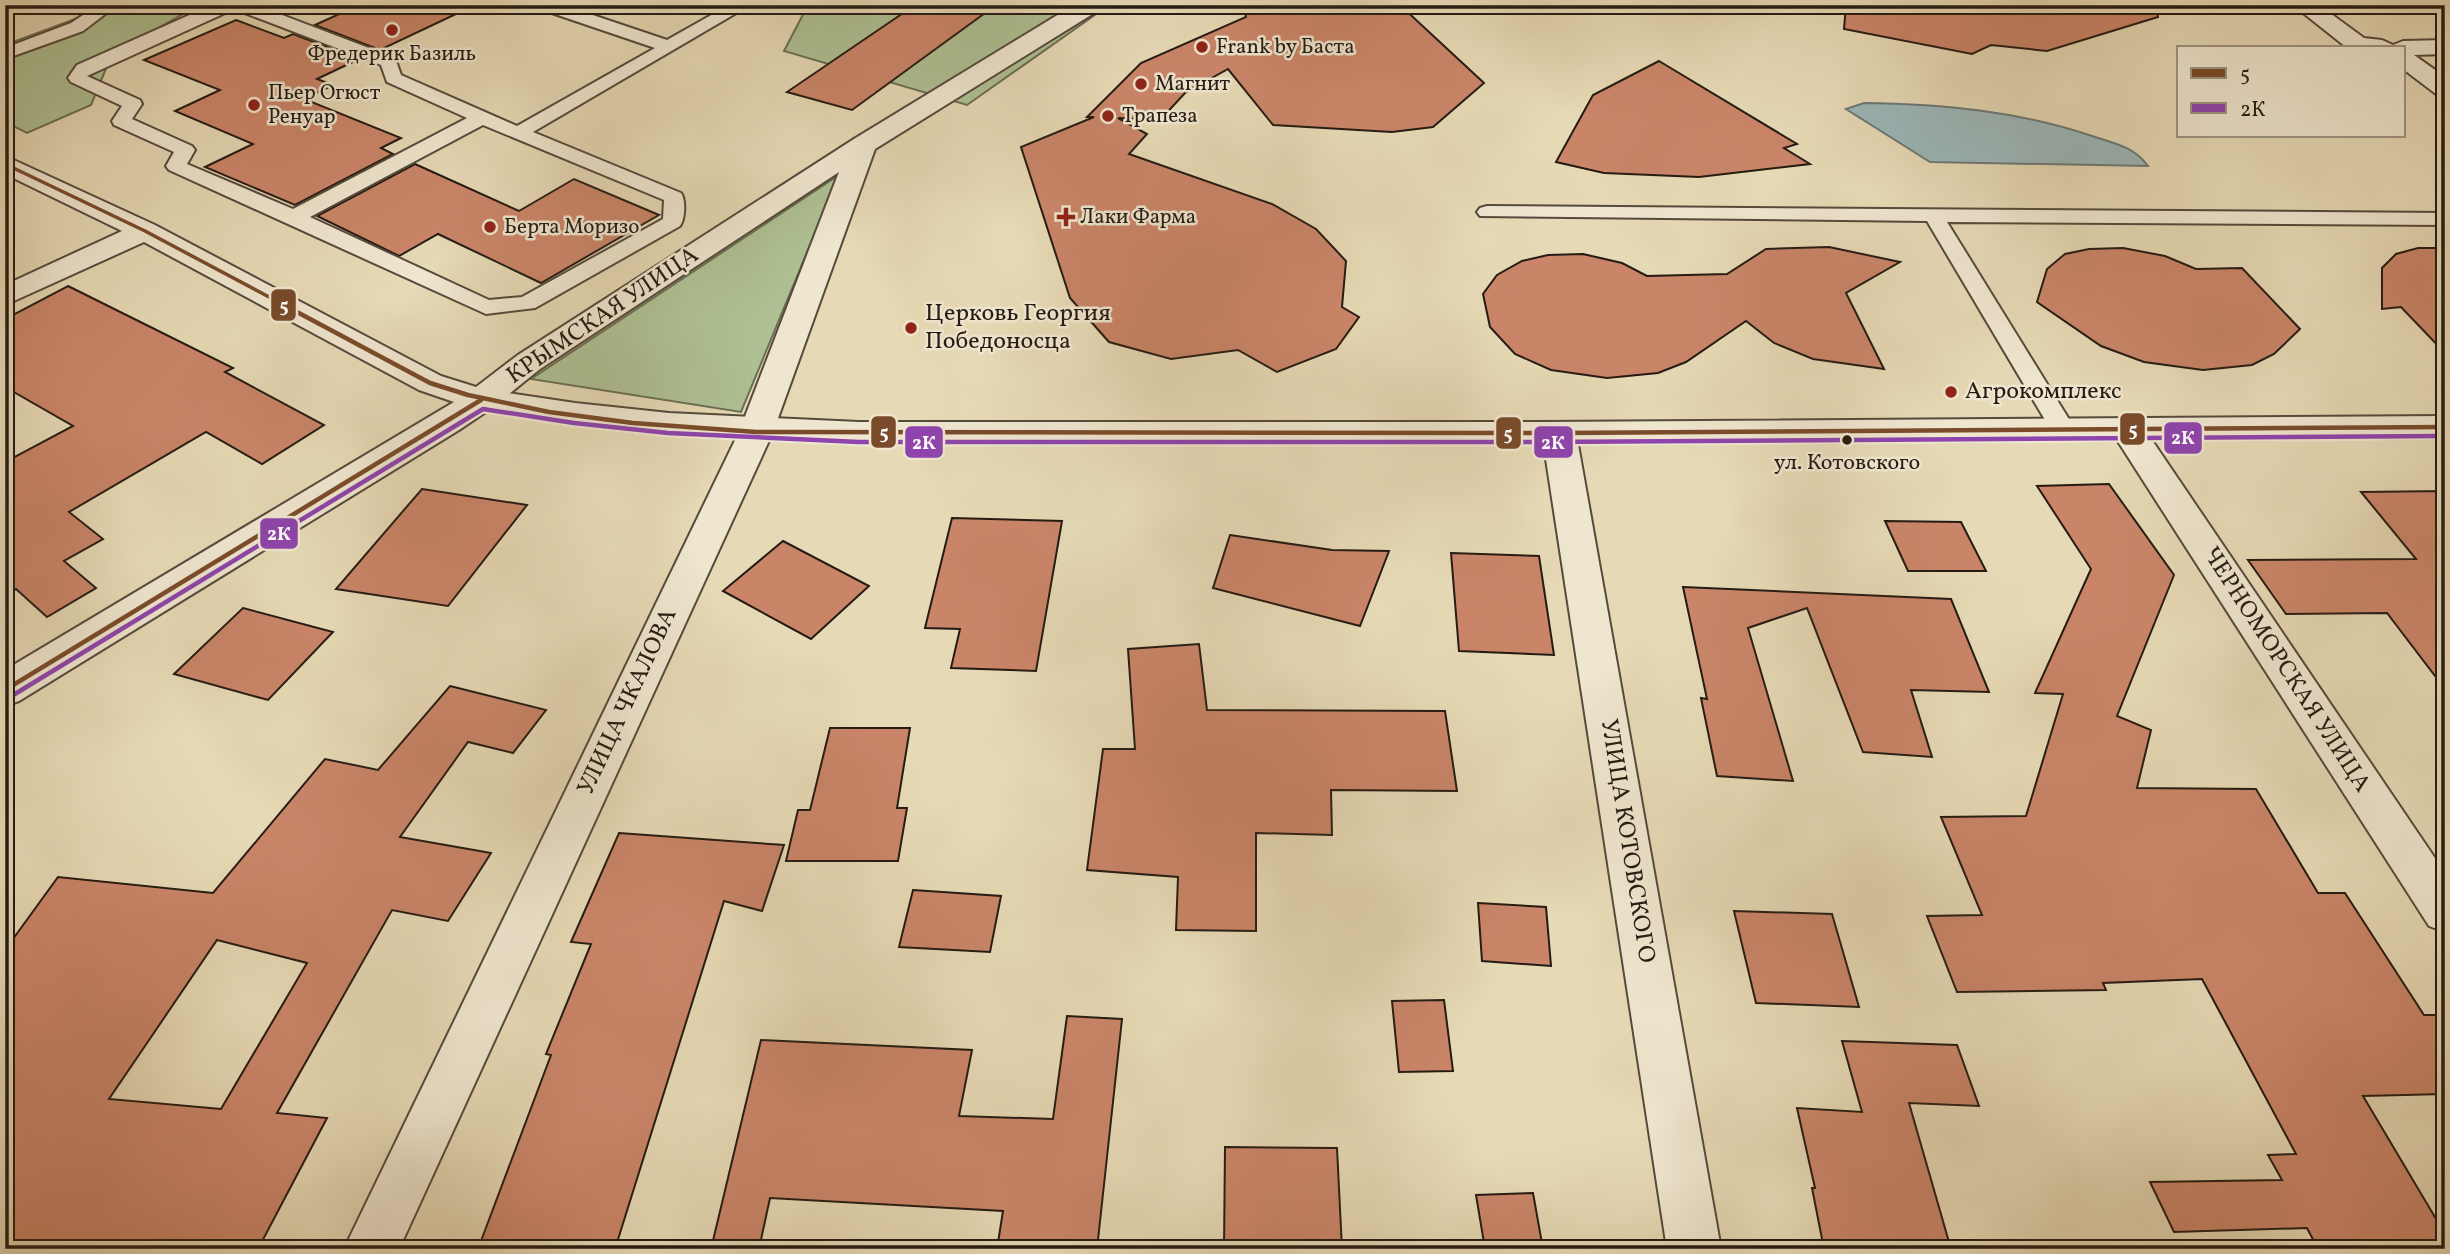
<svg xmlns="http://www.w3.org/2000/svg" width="2450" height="1254" font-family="Vollkorn,serif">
<rect width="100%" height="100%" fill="#e6d9b5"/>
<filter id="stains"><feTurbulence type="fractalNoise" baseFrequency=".00286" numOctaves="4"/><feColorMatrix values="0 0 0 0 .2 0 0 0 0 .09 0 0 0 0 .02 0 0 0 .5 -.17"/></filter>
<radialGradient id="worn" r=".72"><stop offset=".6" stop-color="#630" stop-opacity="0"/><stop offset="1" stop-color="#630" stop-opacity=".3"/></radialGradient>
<g fill="#aec093" stroke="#6a6e53" stroke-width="2">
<polygon points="113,5 199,5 112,54 91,105 27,133 5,122 5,45"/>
<polygon points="808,5 1109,5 967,105 784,51"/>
<polygon points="839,175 741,412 531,379"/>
</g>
<path fill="#9cb7b9" stroke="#6c7977" stroke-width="2" d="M1864,103C1942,104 2018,111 2092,136C2115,144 2133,146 2148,166L1930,162L1846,109Z"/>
<g fill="#ca8569" stroke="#251b13" stroke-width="2" fill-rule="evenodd">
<polygon points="359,5 475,5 380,50 315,25"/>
<polygon points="915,5 996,5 852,110 787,92"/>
<polygon points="1244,5 1400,5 1484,83 1433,127 1392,132 1273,125 1228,69 1185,93 1160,120 1118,118 1147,134 1129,154 1272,204 1316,229 1346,261 1342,307 1359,317 1336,349 1277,372 1238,350 1171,359 1109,342 1070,298 1021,147 1094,117 1087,117 1141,63 1246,17"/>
<polygon points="1846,5 2156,5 2158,17 2047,51 1991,45 1972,54 1844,29"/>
<polygon points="236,20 284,38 293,34 359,59 317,79 333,85 304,99 401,138 381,148 393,154 295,205 205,167 253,144 175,111 220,90 144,60"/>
<polygon points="1659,61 1797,144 1784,148 1810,164 1699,177 1604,173 1556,162 1593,95"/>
<polygon points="415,164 519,211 574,179 659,215 541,283 438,234 399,256 317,216"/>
<polygon points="1829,247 1900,262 1846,293 1884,369 1813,359 1774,343 1746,321 1686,362 1658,373 1607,378 1551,370 1515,354 1490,327 1483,294 1497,275 1522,261 1548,255 1583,254 1622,263 1647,276 1727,274 1766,249"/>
<polygon points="2123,248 2165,256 2196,269 2242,268 2300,329 2274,354 2252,365 2203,370 2144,362 2101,346 2037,302 2047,269 2065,254 2089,249"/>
<polygon points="2418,248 2445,248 2445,353 2401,307 2382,309 2382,268 2396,254"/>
<polygon points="68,286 233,368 225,372 324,425 262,464 206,432 69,512 103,539 64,561 96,588 47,617 16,589 5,595 5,462 73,426 5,387 5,319"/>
<polygon points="2109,484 2174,575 2117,716 2151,730 2137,788 2256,789 2318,893 2345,893 2424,1015 2445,1015 2445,1094 2363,1096 2445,1234 2445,1249 2318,1249 2307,1228 2174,1232 2150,1182 2282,1180 2268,1155 2296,1154 2202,979 2103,983 2106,990 1957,992 1927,916 1982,915 1941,817 2026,816 2063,694 2035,693 2091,569 2037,486"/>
<polygon points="422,489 527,505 448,606 336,589"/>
<polygon points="2445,491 2445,689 2387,613 2286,614 2248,560 2416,559 2361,492"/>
<polygon points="952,518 1062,521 1036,671 951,668 960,629 925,628"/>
<polygon points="1885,521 1961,522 1986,571 1908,571"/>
<polygon points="1230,535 1332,550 1389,551 1360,626 1213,588"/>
<polygon points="783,541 869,586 811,639 723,591"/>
<polygon points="1451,553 1539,556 1554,655 1459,651"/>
<polygon points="1683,587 1951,599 1989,692 1911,690 1932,757 1863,752 1807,608 1748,628 1793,781 1717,776 1701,698 1707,699"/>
<polygon points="243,608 333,632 268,700 174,674"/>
<polygon points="1199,644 1207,710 1445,711 1457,791 1331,790 1332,835 1256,833 1256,931 1176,930 1178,877 1087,870 1103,749 1135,749 1128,649"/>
<path d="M450,686L546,710L513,753L468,742L400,837L491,853L448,921L392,910L277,1113L327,1118L258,1249H5V950L58,877L213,893L325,759L378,770ZM217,940L307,963L221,1109L109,1099Z"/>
<polygon points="830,728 910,728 897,808 907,808 898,861 786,861 798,810 810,810"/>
<polygon points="619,833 784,845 762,911 724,901 615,1249 478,1249 551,1055 546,1054 591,944 571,942"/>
<polygon points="913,890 1001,896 990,952 899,947"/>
<polygon points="1478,903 1546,907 1551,966 1482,961"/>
<polygon points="1734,911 1832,914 1859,1007 1756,1003"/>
<polygon points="1444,1000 1453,1071 1399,1072 1392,1001"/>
<polygon points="1067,1016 1122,1019 1097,1249 997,1249 1003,1211 770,1198 759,1249 711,1249 761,1040 972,1050 959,1116 1053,1119"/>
<polygon points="1842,1041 1957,1045 1979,1106 1909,1103 1951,1249 1824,1249 1812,1188 1815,1188 1797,1108 1862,1112"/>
<polygon points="1225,1147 1337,1148 1342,1249 1224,1249"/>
<polygon points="1533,1193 1543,1249 1485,1249 1476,1195"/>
</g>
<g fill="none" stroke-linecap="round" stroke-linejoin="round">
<defs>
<g id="service">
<polygon points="98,5 117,5 83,31 5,59 5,48 71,23"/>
<path d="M212,5H256L395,58L401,75L517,126L655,48L540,9L538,5H563L667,40L729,5H750L533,132L681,193C686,200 685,219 680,226L535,308L486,314L169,170L166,166L174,152L114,125L112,121L122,106L71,82L68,78L77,65ZM234,9L381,65L387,82L467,118L293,209L187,164L195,150L192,146L132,119L142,104L140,100L87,76ZM483,125L664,200L663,219L522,297L489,300L310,217Z"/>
<polygon points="1487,206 2445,213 2445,225 1947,222 2075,429 2072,435 2063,437 2054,435 1927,221 1480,216 1477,212 1480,208"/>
</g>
<g id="minor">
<polygon points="1074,5 1102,5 1099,10 875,149 773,432 399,1249 344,1249 739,432 839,172 540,369 493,407 459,430 19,701 5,706 5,670 454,402 419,390 144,242 5,305 5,285 122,231 5,174 5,156 155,225 441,376 476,387 518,355 854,139"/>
<polygon points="2293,5 2319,5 2364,38 2382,40 2393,45 2403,41 2445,40 2445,54 2414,55 2445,77 2445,96 2436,94 2403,69 2403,47 2346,47"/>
<polygon points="2127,418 2139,421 2445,873 2445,932 2429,926 2110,429 2115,421"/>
<polygon points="1559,422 1571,425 1576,433 1721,1249 1667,1249 1542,433 1547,425"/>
</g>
<polygon id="tertiary" points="481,389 575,403 669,413 859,422 1540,422 2445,416 2445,438 1540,444 859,444 669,435 575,425 469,407 465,400 469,393"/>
</defs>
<use href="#service" stroke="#554a3c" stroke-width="4"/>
<use href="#minor" stroke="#554a3c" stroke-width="4"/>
<use href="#tertiary" stroke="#554a3c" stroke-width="4"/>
<use href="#service" fill="#efe6cf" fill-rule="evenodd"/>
<use href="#minor" fill="#efe6cf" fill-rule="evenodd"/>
<use href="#tertiary" fill="#efe6cf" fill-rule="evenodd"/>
<defs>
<polyline id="bus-1-far1" points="5,164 145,231 286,306"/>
<g id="bus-1">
<polyline points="282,304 430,383 468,395 549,412 633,423 756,432 1559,433 2445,427"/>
<polyline points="5,690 481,400"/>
</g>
<polyline id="bus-2" points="10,697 483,409 574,423 668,433 859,442 1541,442 2445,436"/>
</defs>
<use href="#bus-1-far1" stroke="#efe6cf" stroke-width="7"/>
<use href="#bus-1" stroke="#efe6cf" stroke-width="9"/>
<use href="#bus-2" stroke="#efe6cf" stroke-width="9"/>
<use href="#bus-1-far1" stroke="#7a4b2a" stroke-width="3.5"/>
<use href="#bus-1" stroke="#7a4b2a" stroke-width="4.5"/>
<use href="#bus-2" stroke="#8e44ad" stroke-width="4.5"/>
</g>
<g fill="#8f2418" stroke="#efe6cf" stroke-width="2.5">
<circle cx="392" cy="30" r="7"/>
<circle cx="1202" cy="47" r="7"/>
<circle cx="1141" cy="84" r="7"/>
<circle cx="254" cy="105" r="7"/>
<circle cx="1108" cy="116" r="7"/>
<path d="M1062.5 206.5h7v7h7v7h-7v7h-7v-7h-7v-7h7z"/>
<circle cx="490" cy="227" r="7"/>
<circle cx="911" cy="328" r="7"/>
<circle cx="1951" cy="392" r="7"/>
</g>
<circle fill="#251b13" stroke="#efe6cf" stroke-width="2.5" cx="1847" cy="440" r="6"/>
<g text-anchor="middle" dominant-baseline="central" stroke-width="5" stroke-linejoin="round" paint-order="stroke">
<g font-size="21" fill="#251b13" stroke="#efe6cf" text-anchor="start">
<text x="1216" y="47">Frank by Баста</text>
<text x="392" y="54" text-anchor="middle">Фредерик Базиль</text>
<text x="1155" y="84">Магнит</text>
<text x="268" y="93">Пьер Огюст<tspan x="268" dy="24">Ренуар</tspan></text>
<text x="1122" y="116">Трапеза</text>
<text x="1080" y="217">Лаки Фарма</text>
<text x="504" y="227">Берта Моризо</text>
</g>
<g font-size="22" fill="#251b13" stroke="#efe6cf">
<text x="1847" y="463">ул. Котовского</text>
</g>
<g font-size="24" fill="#251b13" stroke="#efe6cf" text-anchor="start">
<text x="925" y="314">Церковь Георгия<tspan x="925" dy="28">Победоносца</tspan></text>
<text x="1965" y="392">Агрокомплекс</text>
</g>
<g font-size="24" fill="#251b13" stroke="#efe6cf">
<text transform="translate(603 316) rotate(-34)">КРЫМСКАЯ УЛИЦА</text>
<text transform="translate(2286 670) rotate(57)">ЧЕРНОМОРСКАЯ УЛИЦА</text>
<text transform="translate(628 702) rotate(-65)">УЛИЦА ЧКАЛОВА</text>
<text transform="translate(1627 841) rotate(81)">УЛИЦА КОТОВСКОГО</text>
</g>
</g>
<g stroke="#efe6cf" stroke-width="2.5">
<rect x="270" y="288" width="27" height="34" rx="7" fill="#7a4b2a"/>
<rect x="2119" y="412" width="27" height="34" rx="7" fill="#7a4b2a"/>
<rect x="870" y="415" width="27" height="34" rx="7" fill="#7a4b2a"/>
<rect x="1495" y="416" width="27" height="34" rx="7" fill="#7a4b2a"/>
<rect x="2163" y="421" width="40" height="34" rx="7" fill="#8e44ad"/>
<rect x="1533" y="425" width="41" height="34" rx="7" fill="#8e44ad"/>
<rect x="904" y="425" width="40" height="34" rx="7" fill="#8e44ad"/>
<rect x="259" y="517" width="40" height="33" rx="7" fill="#8e44ad"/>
</g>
<g font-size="19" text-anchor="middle" font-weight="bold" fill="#fff">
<text x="284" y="312">5</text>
<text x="2133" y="436">5</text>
<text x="884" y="439">5</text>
<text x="1508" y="440">5</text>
<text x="2183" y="444">2К</text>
<text x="1553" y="449">2К</text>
<text x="924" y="449">2К</text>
<text x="279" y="540">2К</text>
</g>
<rect width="2450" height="1254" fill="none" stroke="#e6d9b5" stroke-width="28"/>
<rect x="7" y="7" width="2436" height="1240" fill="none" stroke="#251b13" stroke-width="3.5"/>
<rect x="14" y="14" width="2422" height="1226" fill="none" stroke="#251b13" stroke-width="2"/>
<rect x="2177" y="46" width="228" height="91" fill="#efe6cf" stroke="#9e9584" stroke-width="2"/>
<rect x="2191" y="68" width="35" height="10" fill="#7a4b2a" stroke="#9e9584" stroke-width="2"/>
<text x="2240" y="80" font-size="21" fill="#251b13">5</text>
<rect x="2191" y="103" width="35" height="10" fill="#8e44ad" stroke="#9e9584" stroke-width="2"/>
<text x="2240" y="116" font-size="21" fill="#251b13">2К</text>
<rect width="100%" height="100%" filter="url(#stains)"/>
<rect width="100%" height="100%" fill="url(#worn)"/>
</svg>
